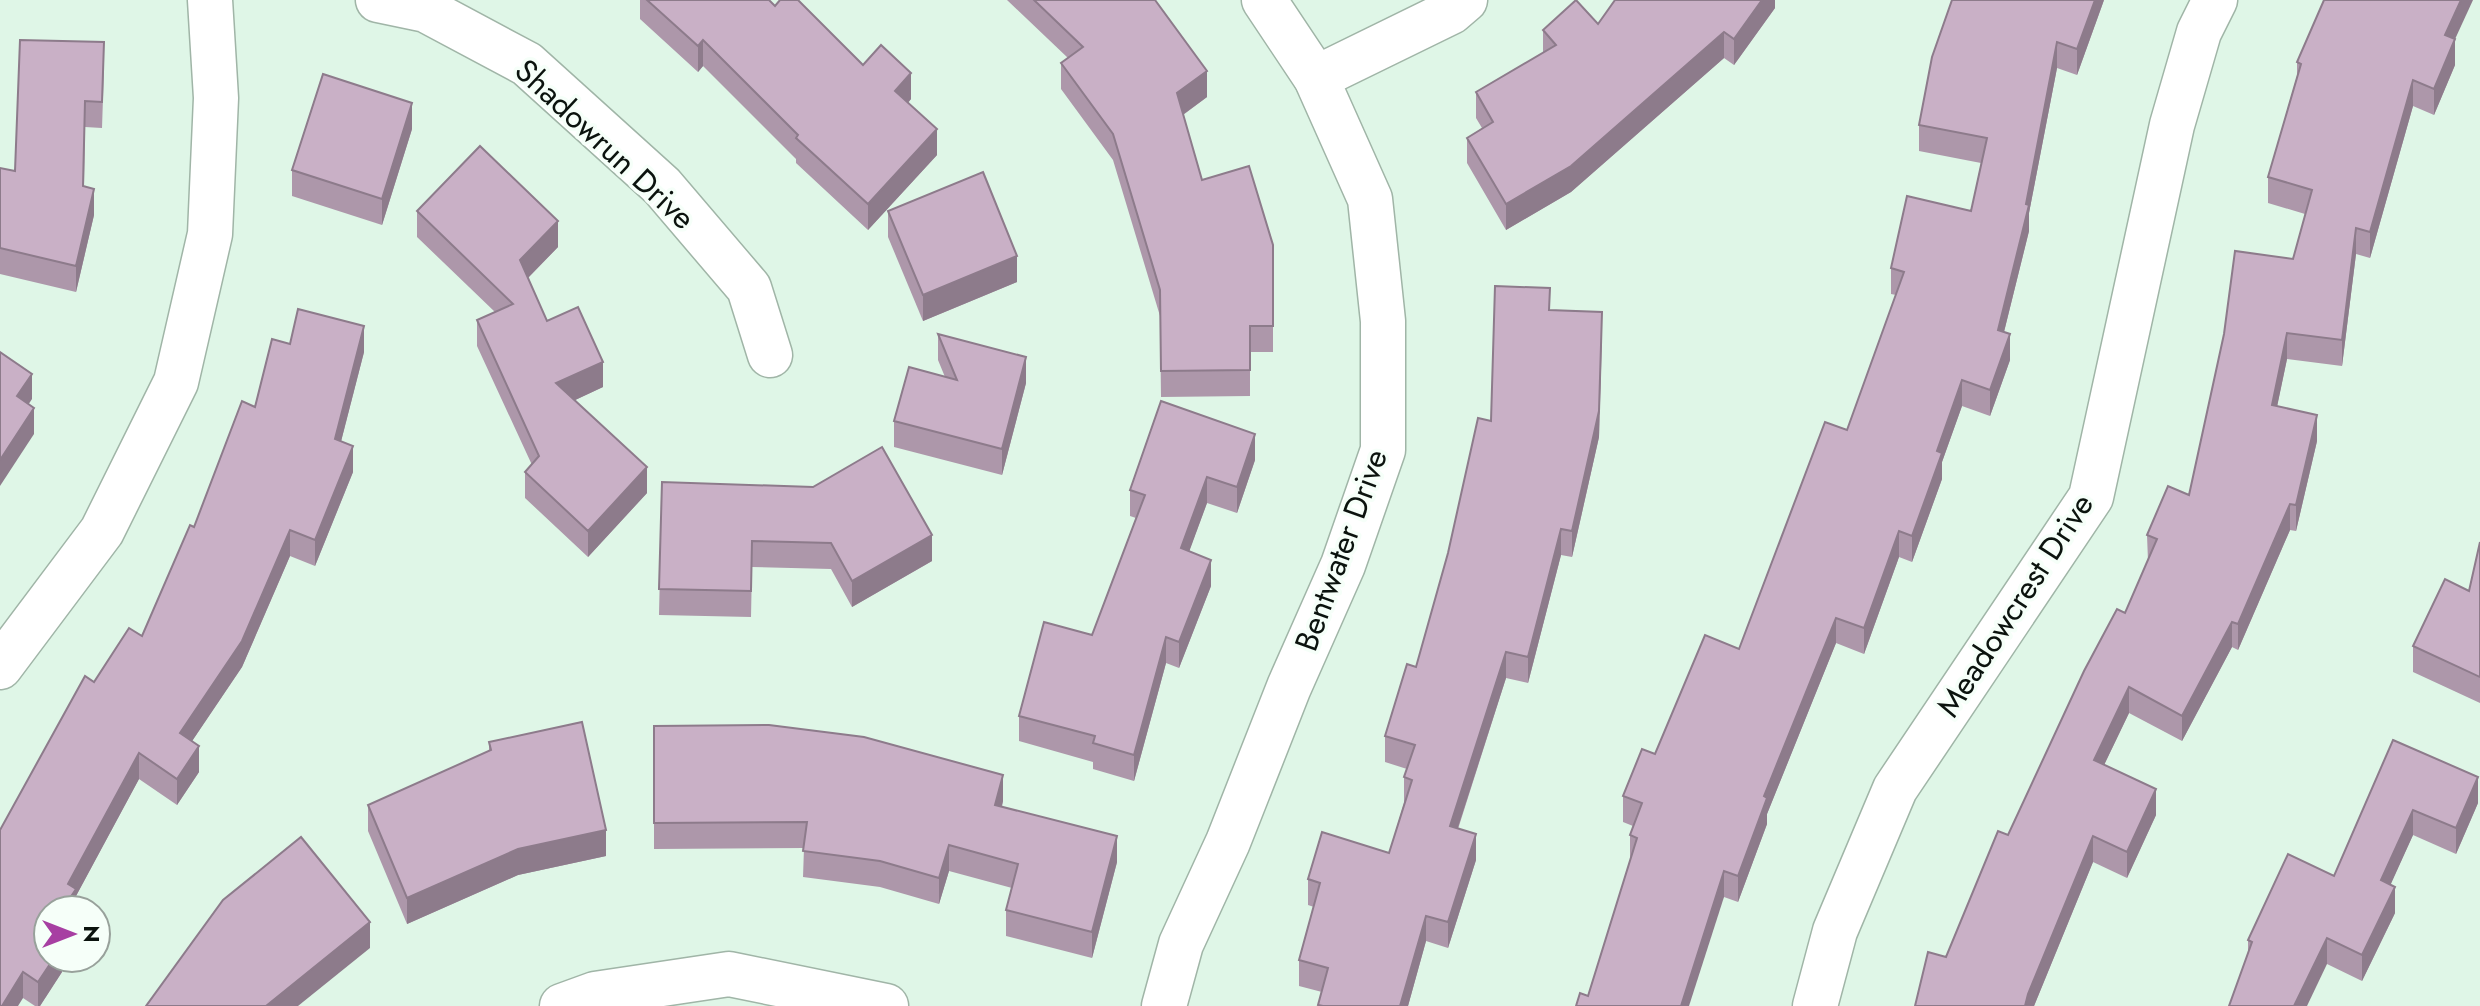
<svg xmlns="http://www.w3.org/2000/svg" width="2480" height="1006" font-family="Jost,sans-serif">
<rect width="100%" height="100%" fill="#dff6e7"/>
<g fill="none" stroke-linecap="round" stroke-linejoin="round">
<defs>
<g id="minor">
<polyline points="378,0 426,10 527,64 662,186 749,288 770,355"/>
<polyline points="1316,78 1451,12 1465,0"/>
<polyline points="0,667 102,531 176,382 210,234 216,98 210,0"/>
<polyline points="562,1006 595,994 729,974 886,1006"/>
<polyline points="1164,1006 1181,944 1228,842 1289,687 1343,565 1383,450 1383,321 1370,199 1316,78 1264,0"/>
<polyline points="1815,1006 1835,931 1895,789 2091,497 2172,125 2199,32 2215,0"/>
</g>
</defs>
<use href="#minor" stroke="#a0b5a7" stroke-width="47"/>
<use href="#minor" stroke="#fff" stroke-width="44"/>
</g>
<g fill="#ad97aa">
<polygon points="640,0 769,0 775,6 863,65 911,99 908,103 937,155 868,230 796,163 796,159 703,66 698,72 640,19"/>
<polygon points="1007,0 1155,0 1207,97 1183,115 1202,180 1273,245 1273,352 1250,352 1250,396 1161,397 1160,316 1113,160 1061,89 1061,63 1068,58"/>
<polygon points="1775,0 1775,8 1734,65 1724,58 1571,192 1506,230 1467,163 1467,138 1482,128 1476,118 1476,92 1543,53 1543,30 1598,24"/>
<polygon points="2104,0 2077,75 2057,68 2029,213 2029,231 2004,332 2010,360 1990,416 1962,406 1942,462 1942,479 1912,562 1899,557 1864,654 1836,643 1767,814 1767,824 1738,902 1724,897 1588,996 1630,861 1630,835 1633,826 1623,822 1623,796 1739,649 1847,430 1896,295 1891,294 1891,268 1971,211 1981,163 1919,151 1919,125"/>
<polygon points="2455,39 2455,65 2434,115 2413,106 2370,258 2356,254 2342,366 2287,359 2277,406 2317,441 2296,531 2290,530 2238,650 2232,647 2182,741 2129,713 2104,765 2156,815 2127,878 2093,862 2034,1006 1915,1006 1946,957 2008,835 2125,613 2148,561 2147,535 2189,495 2293,259 2305,214 2268,203 2268,177 2297,76 2297,62"/>
<polygon points="104,68 102,128 85,127 84,186 94,215 76,292 0,274 0,168 15,171"/>
<polygon points="412,129 382,225 292,196 292,170"/>
<polygon points="417,211 558,247 528,278 547,321 603,387 575,400 647,493 588,557 525,498 525,472 532,465 477,346 477,320 495,312 417,237"/>
<polygon points="888,211 1017,282 923,321 888,237"/>
<polygon points="1550,310 1602,338 1599,437 1572,557 1561,555 1528,683 1506,678 1458,829 1476,860 1448,948 1426,941 1408,1006 1318,1006 1322,992 1299,986 1299,960 1314,907 1308,905 1308,879 1389,853 1404,803 1404,777 1407,769 1385,762 1385,736 1416,667 1491,421"/>
<polygon points="938,334 1026,383 1002,475 894,447 894,421 945,377 938,360"/>
<polygon points="290,344 364,352 341,441 353,472 315,566 290,556 242,667 192,741 199,772 177,805 139,779 76,896 76,910 48,910 62,958 62,972 40,1006 35,1006 23,998 0,1006 94,682 142,636 194,527 255,407"/>
<polygon points="1255,460 1237,513 1207,503 1189,551 1211,586 1179,668 1166,663 1134,781 1093,769 1093,762 1019,741 1019,716 1092,635 1136,518 1130,516 1130,490"/>
<polygon points="662,482 932,561 852,607 831,569 752,567 751,617 659,615"/>
<polygon points="2480,542 2480,703 2413,672 2413,646 2469,591"/>
<polygon points="654,726 1003,801 1002,807 1117,862 1092,958 1006,936 1006,910 1012,888 949,871 939,904 880,887 803,877 804,848 654,849"/>
<polygon points="2393,740 2478,803 2456,854 2413,835 2390,885 2395,913 2362,981 2327,964 2248,953 2248,940 2334,876"/>
<polygon points="489,742 606,856 518,875 407,924 368,831 368,805 489,751"/>
</g>
<g fill="#8d7b8b">
<polygon points="1762,0 1775,0 1775,8 1734,65 1734,39"/>
<polygon points="2095,0 2104,0 2077,75 2077,49"/>
<polygon points="2461,0 2473,0 2445,61 2445,35"/>
<polygon points="1724,32 1724,58 1571,192 1506,230 1506,204"/>
<polygon points="2455,39 2455,65 2434,115 2434,89"/>
<polygon points="703,40 703,66 698,72 698,46"/>
<polygon points="2057,42 2057,68 2029,213 2029,231 1998,356 1998,330 2026,204"/>
<polygon points="1207,71 1207,97 1177,119 1177,93"/>
<polygon points="911,73 911,99 895,117 895,91"/>
<polygon points="2413,80 2413,106 2370,258 2370,232"/>
<polygon points="412,103 412,129 382,225 382,199"/>
<polygon points="937,129 937,155 868,230 868,204"/>
<polygon points="94,189 94,215 76,292 76,266"/>
<polygon points="558,221 558,247 520,286 520,260"/>
<polygon points="2356,228 2356,254 2342,366 2342,340"/>
<polygon points="1017,256 1017,282 923,321 923,295"/>
<polygon points="1602,312 1599,437 1572,557 1572,531"/>
<polygon points="364,326 364,352 335,465 335,439"/>
<polygon points="2287,333 2287,359 2272,431 2272,405"/>
<polygon points="2010,334 2010,360 1990,416 1990,390"/>
<polygon points="1026,357 1026,383 1002,475 1002,449"/>
<polygon points="603,362 603,387 556,409 556,383"/>
<polygon points="32,374 32,399 17,422 17,396"/>
<polygon points="1962,380 1962,406 1942,462 1942,479 1912,562 1912,536 1937,451"/>
<polygon points="34,408 34,434 0,486 0,460"/>
<polygon points="2317,415 2317,441 2296,531 2296,505"/>
<polygon points="1255,434 1255,460 1237,513 1237,487"/>
<polygon points="353,446 353,472 315,566 315,540"/>
<polygon points="647,467 647,493 588,557 588,531"/>
<polygon points="1207,477 1207,503 1181,574 1181,548"/>
<polygon points="2290,504 2290,530 2238,650 2238,624"/>
<polygon points="1561,529 1561,555 1528,683 1528,657"/>
<polygon points="290,530 290,556 242,667 180,759 180,733"/>
<polygon points="1899,531 1899,557 1864,654 1864,628"/>
<polygon points="932,535 932,561 852,607 852,581"/>
<polygon points="1211,560 1211,586 1179,668 1179,642"/>
<polygon points="1836,618 1836,643 1767,814 1767,824 1738,902 1738,876 1764,796"/>
<polygon points="2232,622 2232,647 2182,741 2182,716"/>
<polygon points="1166,637 1166,663 1134,781 1134,755"/>
<polygon points="1506,652 1506,678 1450,852 1450,826"/>
<polygon points="2129,687 2129,713 2094,786 2094,760"/>
<polygon points="199,746 199,772 177,805 177,779"/>
<polygon points="139,753 139,779 76,896 76,910 62,910 68,884"/>
<polygon points="1003,775 1003,801 995,831 995,805"/>
<polygon points="2478,777 2478,803 2456,854 2456,828"/>
<polygon points="2156,789 2156,815 2127,878 2127,852"/>
<polygon points="2413,810 2413,835 2381,906 2381,880"/>
<polygon points="606,830 606,856 518,875 407,924 407,898 518,849"/>
<polygon points="1476,834 1476,860 1448,948 1448,922"/>
<polygon points="1117,836 1117,862 1092,958 1092,932"/>
<polygon points="2093,836 2093,862 2034,1006 2025,1006 2028,994"/>
<polygon points="949,845 949,871 939,904 939,878"/>
<polygon points="1724,871 1724,897 1689,1006 1681,1006"/>
<polygon points="2395,887 2395,913 2362,981 2362,955"/>
<polygon points="1426,916 1426,941 1408,1006 1400,1006"/>
<polygon points="370,922 370,948 298,1006 266,1006"/>
<polygon points="2327,938 2327,964 2307,1006 2294,1006"/>
<polygon points="54,958 62,958 62,972 40,1006 38,1006 38,982"/>
<polygon points="23,972 23,998 18,1006 2,1006"/>
</g>
<g fill="#c9b0c6" stroke="#8d7b8b" stroke-width="2">
<polygon points="647,0 769,0 775,6 780,0 798,0 863,65 881,45 911,73 895,91 937,129 868,204 796,138 798,135 703,40 698,46"/>
<polygon points="1034,0 1155,0 1207,71 1177,93 1202,180 1249,166 1273,245 1273,326 1250,326 1250,370 1161,371 1160,290 1113,134 1061,63 1083,47"/>
<polygon points="1576,0 1598,24 1615,0 1762,0 1734,39 1724,32 1571,166 1506,204 1467,138 1493,122 1476,92 1556,45 1543,30"/>
<polygon points="1952,0 2095,0 2077,49 2057,42 2026,204 2029,205 1998,330 2010,334 1990,390 1962,380 1937,451 1942,453 1912,536 1899,531 1864,628 1836,618 1764,796 1767,798 1738,876 1724,871 1681,1006 1576,1006 1580,993 1588,996 1637,838 1630,835 1642,803 1623,796 1642,749 1655,754 1705,635 1739,649 1825,422 1847,430 1904,272 1891,268 1907,196 1971,211 1987,138 1919,125 1932,57"/>
<polygon points="2324,0 2461,0 2445,35 2455,39 2434,89 2413,80 2370,232 2356,228 2342,340 2287,333 2272,405 2317,415 2296,505 2290,504 2238,624 2232,622 2182,716 2129,687 2094,760 2156,789 2127,852 2093,836 2028,994 2025,1006 1915,1006 1928,952 1946,957 1998,831 2008,835 2084,671 2117,609 2125,613 2157,539 2147,535 2168,486 2189,495 2224,334 2235,251 2293,259 2312,190 2268,177 2301,64 2297,62"/>
<polygon points="20,40 104,42 102,102 85,101 83,186 94,189 76,266 0,248 0,168 15,171"/>
<polygon points="323,74 412,103 382,199 292,170"/>
<polygon points="480,146 558,221 520,260 547,321 578,307 603,362 556,383 647,467 588,531 525,472 539,456 477,320 513,304 417,211"/>
<polygon points="983,172 1017,256 923,295 888,211"/>
<polygon points="1495,286 1550,288 1549,310 1602,312 1599,411 1572,531 1561,529 1528,657 1506,652 1450,826 1476,834 1448,922 1426,916 1400,1006 1323,1006 1318,1005 1328,968 1299,960 1320,883 1308,879 1322,832 1389,853 1412,780 1404,777 1415,745 1385,736 1407,664 1416,667 1448,553 1478,418 1491,421"/>
<polygon points="298,309 364,326 335,439 353,446 315,540 290,530 242,641 180,733 199,746 177,779 139,753 68,884 76,889 62,910 48,910 48,932 46,936 48,937 48,958 54,958 38,982 23,972 2,1006 0,1006 0,830 85,676 94,682 129,628 142,636 190,525 194,527 242,401 255,407 272,339 290,344"/>
<polygon points="938,334 1026,357 1002,449 894,421 909,367 957,380"/>
<polygon points="0,352 32,374 17,396 34,408 0,460"/>
<polygon points="1161,401 1255,434 1237,487 1207,477 1181,548 1211,560 1179,642 1166,637 1134,755 1093,743 1095,736 1019,716 1044,622 1092,635 1145,495 1130,490"/>
<polygon points="882,447 932,535 852,581 831,543 752,541 751,591 659,589 662,482 813,487"/>
<polygon points="2480,542 2480,677 2413,646 2445,579 2469,591"/>
<polygon points="582,722 606,830 518,849 407,898 368,805 491,750 489,742"/>
<polygon points="769,725 864,737 1003,775 995,805 1117,836 1092,932 1006,910 1018,864 949,845 939,878 880,861 803,851 807,822 654,823 654,726"/>
<polygon points="2393,740 2478,777 2456,828 2413,810 2381,880 2395,887 2362,955 2327,938 2294,1006 2229,1006 2252,942 2248,940 2288,854 2334,876"/>
<polygon points="301,837 370,922 266,1006 146,1006 223,900"/>
</g>
<g text-anchor="middle" dominant-baseline="central" stroke-width="7" stroke-linejoin="round" paint-order="stroke">
<g font-size="32" fill="#0b130e" stroke="#f6fff9">
<text transform="translate(605 144) rotate(43)">Shadowrun Drive</text>
<text transform="translate(1341 550) rotate(-70)">Bentwater Drive</text>
<text transform="translate(2015 605) rotate(-57)">Meadowcrest Drive</text>
</g>
</g>
<g transform="translate(72 934) rotate(90)"><circle r="38" fill="#f6fff9" stroke="#98a19b" stroke-width="2"/>
<path d="M0-6L14 30L0 20L-14 30Z" fill="#a73fa2"/>
<text y="-12" font-size="22" font-weight="bold" text-anchor="middle" fill="#0b130e">N</text>
</g>
</svg>
